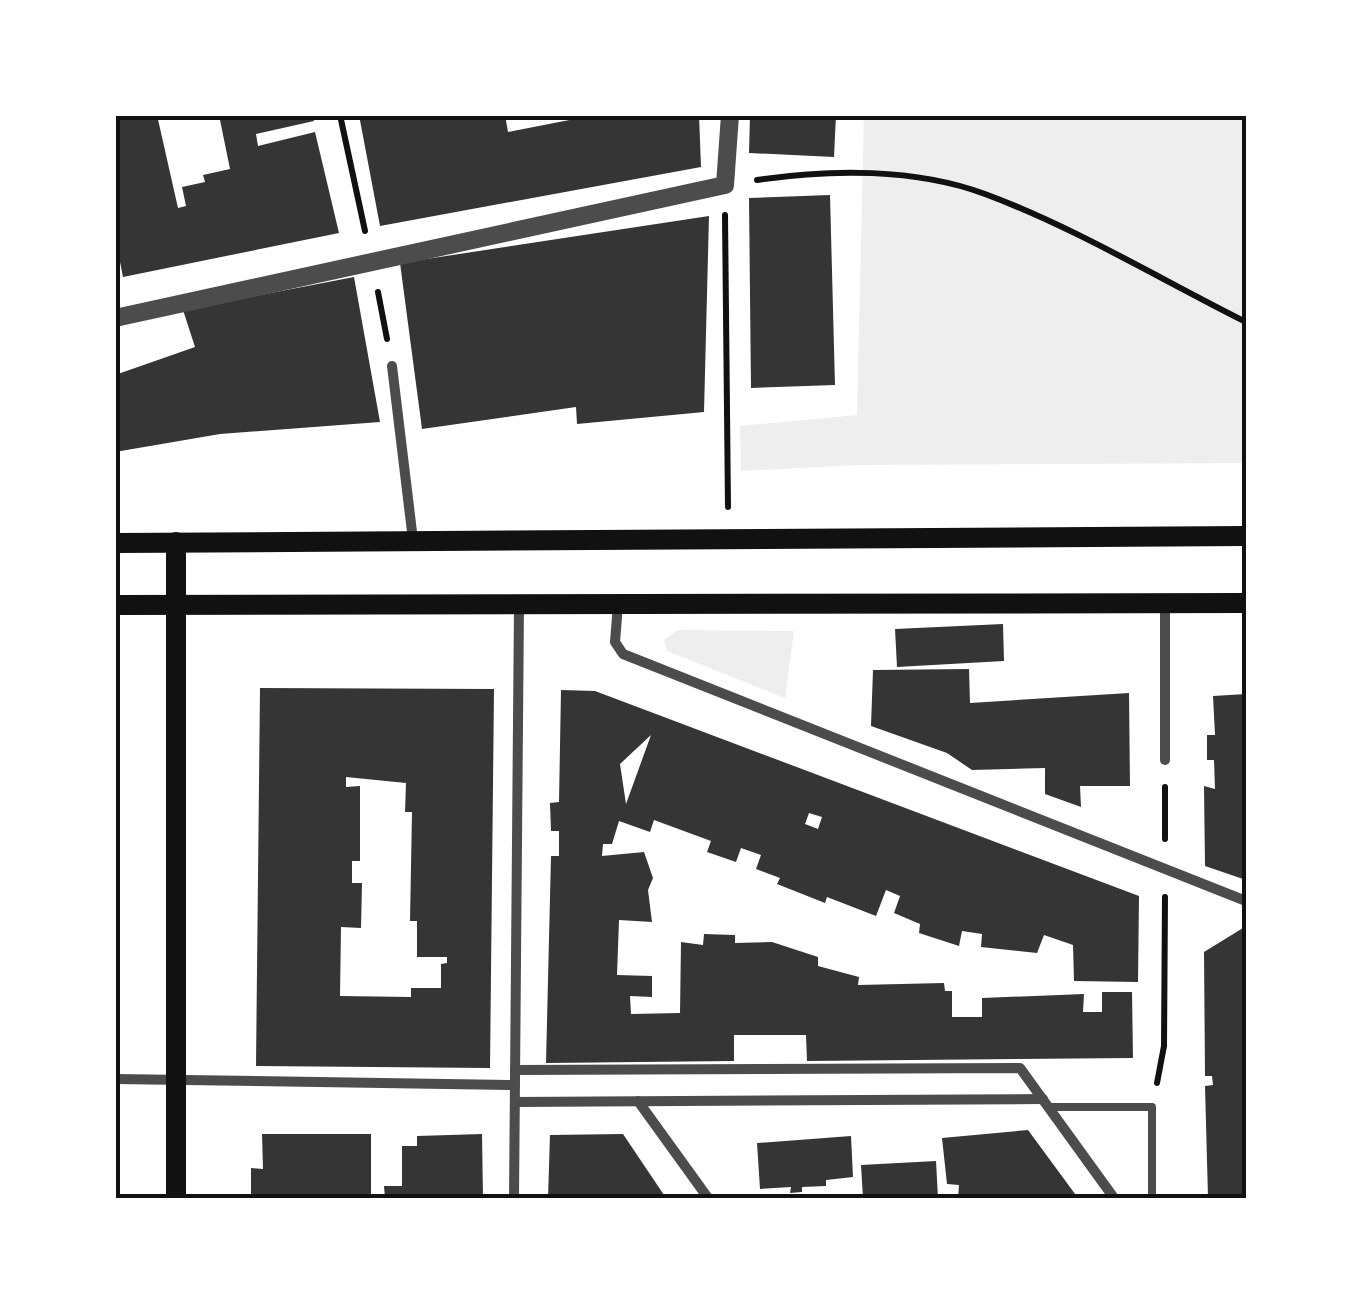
<svg xmlns="http://www.w3.org/2000/svg" width="1361" height="1313" font-family="'Sofia Sans Condensed',sans-serif">
<rect width="100%" height="100%" fill="#fff"/>
<g fill="#eee">
<polygon points="864,115 1246,115 1246,463 858,465 741,471 740,426 857,415"/>
<polygon points="678,630 794,631 785,698 667,651 664,640"/>
</g>
<g fill="#353535" fill-rule="evenodd">
<polygon points="115,115 157,115 178,208 186,206 182,187 205,182 203,175 230,169 219,115 313,115 314,121 256,134 258,146 315,132 339,233 123,277 115,237"/>
<polygon points="359,115 505,115 508,132 595,115 699,115 701,167 380,226"/>
<polygon points="750,115 836,115 834,157 749,153"/>
<polygon points="830,195 835,385 751,388 749,198"/>
<polygon points="709,216 704,412 577,424 576,407 422,429 400,263"/>
<polygon points="354,277 380,422 220,434 115,452 115,375 195,347 183,310"/>
<polygon points="1003,624 1004,661 897,667 895,629"/>
<polygon points="969,669 970,703 1129,693 1130,786 1080,786 1081,807 1045,794 1045,768 972,770 947,753 871,726 873,670"/>
<path d="M260,688L494,689L490,1068L256,1066ZM346,777L406,783L405,812H412L410,921H417V957H447V963L441,964V988H411V997L340,996L341,927L361,928L362,883H352V861H360V786L346,787Z"/>
<path d="M561,690L595,691L1139,896L1138,982L1074,981L1073,945L1044,935L1037,953L981,947L982,934L962,931L959,946L919,933L920,924L894,913L900,896L886,890L876,916L827,897L825,903L777,884L780,878L756,869L761,855L741,848L736,862L707,852L711,841L654,820L650,832L619,821L612,844H603L602,856L644,852L653,878L648,890L652,922L619,920L617,975L652,976V997L630,996L631,1014L680,1013L681,942L703,945L704,934L735,935V943L772,942L818,957V966L859,977L858,985L944,983L945,991H952V1017H982V998L1084,994L1083,1012H1102V992H1132L1133,1058L807,1061L806,1035H734V1061L546,1063L551,856H559V831H551L550,803L559,802ZM651,735L626,804L620,764ZM809,813L822,817L818,829L805,824Z"/>
<polygon points="1246,694 1246,880 1205,866 1204,786 1215,789 1214,760 1207,760 1207,735 1215,735 1213,696"/>
<polygon points="1243,928 1246,1198 1208,1198 1205,1086 1213,1085 1212,1076 1205,1076 1204,952"/>
<polygon points="1028,1130 1078,1198 958,1198 959,1185 947,1184 942,1138"/>
<polygon points="262,1134 371,1134 371,1198 251,1198 251,1168 263,1169"/>
<polygon points="482,1134 483,1198 385,1198 384,1186 402,1186 402,1146 417,1146 417,1136"/>
<polygon points="623,1134 666,1198 548,1198 550,1135"/>
<polygon points="851,1136 853,1177 826,1180 826,1186 802,1187 802,1192 790,1193 791,1187 760,1189 757,1143"/>
<polygon points="936,1161 938,1198 863,1198 861,1165"/>
</g>
<g fill="none" stroke-linecap="round" stroke-linejoin="round">
<g stroke="#111" stroke-width="6">
<polyline points="340,115 365,231"/>
<path d="M757,180C830,169 915,168 985,194C1074,227 1160,279 1246,322"/>
<polyline points="725,215 728,507"/>
<polyline points="378,292 387,339"/>
<polyline points="1165,839 1165,787"/>
<polyline points="1157,1083 1164,1046 1165,897"/>
</g>
<polyline stroke="#4c4c4c" stroke-width="8" points="1049,1107 1152,1107 1152,1198"/>
<g stroke="#4c4c4c" stroke-width="10">
<polyline points="392,366 413,540"/>
<polyline points="618,604 615,642 623,654 1246,901"/>
<polyline points="1165,760 1165,604"/>
<polyline points="515,1070 1020,1068 1114,1198"/>
<polyline points="115,1079 515,1085"/>
<polyline points="638,1101 708,1198"/>
<polyline points="515,1102 1043,1099"/>
<polyline points="514,1198 519,604"/>
</g>
<polyline stroke="#4c4c4c" stroke-width="18" points="115,318 725,185 730,115"/>
<g stroke="#111" stroke-width="20">
<polyline points="115,543 1246,536"/>
<polyline points="115,605 1246,603"/>
<polyline points="176,1198 176,542"/>
</g>
</g>
<rect width="1361" height="1313" fill="none" stroke="#ffffff" stroke-width="235"/>
<rect x="118" y="118" width="1126" height="1078" fill="none" stroke="#111" stroke-width="4"/>
</svg>
